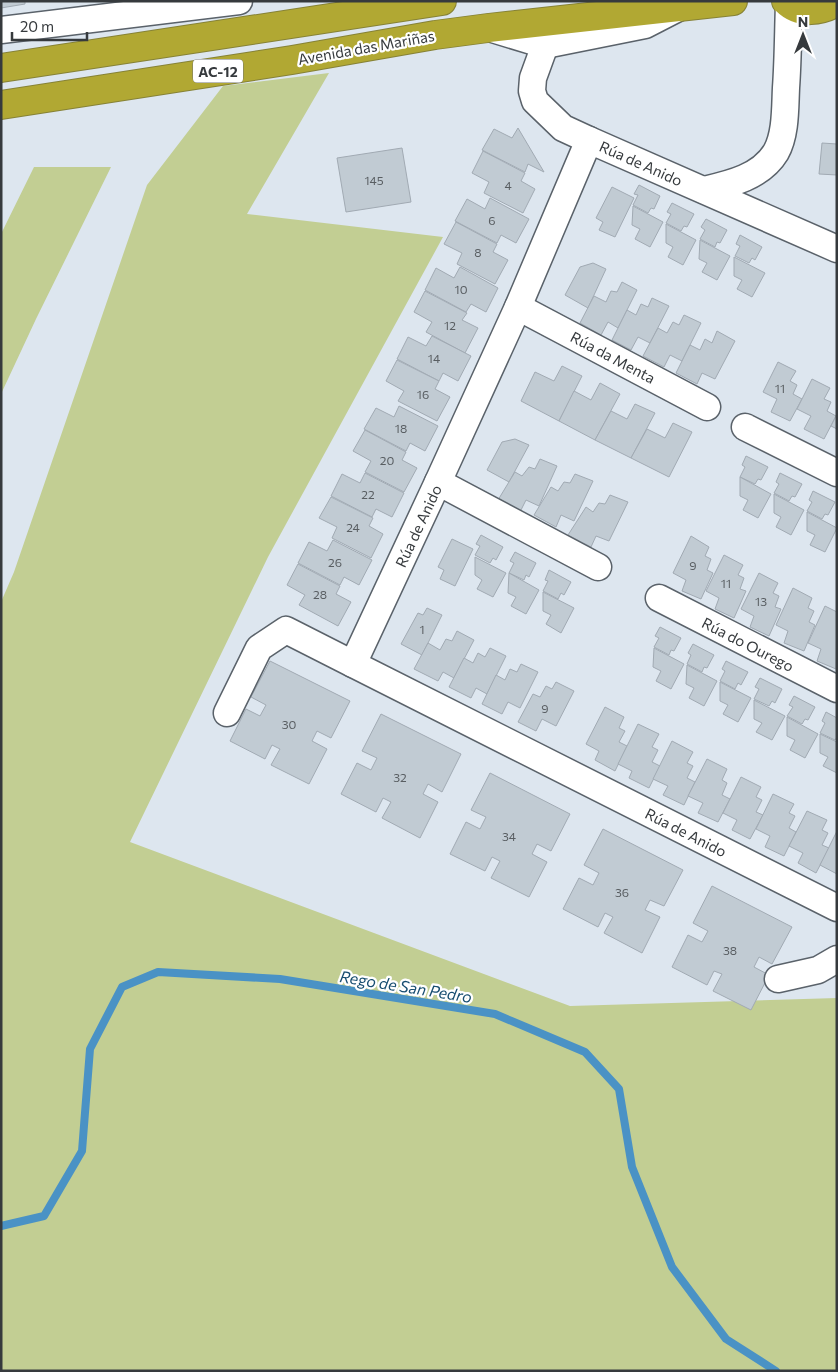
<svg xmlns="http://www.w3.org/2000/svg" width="838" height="1372" font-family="Commissioner,sans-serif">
<rect width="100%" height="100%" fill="#dde6ef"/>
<g fill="#c2ce93">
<polygon points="329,73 247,214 443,237 268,557 130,842 570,1006 837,998 837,1371 1,1371 1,602 14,572 147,185 223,86"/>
<polygon points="34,167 111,167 36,319 1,394 1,234"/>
</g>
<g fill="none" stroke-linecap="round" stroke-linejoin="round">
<polyline stroke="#4a92c5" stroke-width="8" points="1,1226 44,1216 82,1151 90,1049 122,987 158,972 280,979 495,1014 585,1052 619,1089 632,1167 672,1267 726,1339 776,1371"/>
</g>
<g fill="#c1cbd3" stroke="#a1aab3">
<polygon points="1,1 25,1 25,4 1,8"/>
<polygon points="518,128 544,172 528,164 525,172 482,150 494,129 512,138"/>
<polygon points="822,143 837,144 837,175 819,174"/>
<polygon points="402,148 411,202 346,212 337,158"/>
<polygon points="483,151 525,173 521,181 535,189 523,213 484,193 489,182 472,173"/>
<polygon points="639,185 660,196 654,209 651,208 648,213 633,205 638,195 634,194"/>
<polygon points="612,187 634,198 615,237 599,230 603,222 596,218"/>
<polygon points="490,198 529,219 516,243 501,235 497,243 455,221 467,199 485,209"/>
<polygon points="672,203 694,214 687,227 684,226 681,231 666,223 671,214 667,212"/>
<polygon points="633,206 663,222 650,247 635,239 640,229 632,225"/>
<polygon points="706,219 727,230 720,243 717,242 715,247 700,239 705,230 701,227"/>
<polygon points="456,222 497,244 493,252 508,260 495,284 457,264 462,253 444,244"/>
<polygon points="666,224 696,240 683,265 668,257 673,247 666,243"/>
<polygon points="740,235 762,247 755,260 752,258 749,263 735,256 740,246 736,244"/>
<polygon points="700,240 730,256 717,280 702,272 707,263 699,259"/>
<polygon points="734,257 765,273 752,297 737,289 742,280 734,276"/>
<polygon points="593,263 606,269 588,308 565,295 580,267"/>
<polygon points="460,267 498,288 486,312 471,304 466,312 425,290 436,268 454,278"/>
<polygon points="622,282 637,290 618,328 608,322 601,335 580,323 594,296 606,302 611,291 617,292"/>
<polygon points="425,291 467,313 462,320 478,328 465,353 426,332 432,322 414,312"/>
<polygon points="652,298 669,306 650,343 638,337 631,350 612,340 627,310 636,315 641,304 648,307"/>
<polygon points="684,315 701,323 682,361 670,355 664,367 643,356 658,328 667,333 673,322 679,325"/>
<polygon points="717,331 735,341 715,379 702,373 697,384 676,373 690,345 700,350 705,339 712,343"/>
<polygon points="432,336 471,356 458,381 443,373 439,381 397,359 408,337 426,346"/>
<polygon points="397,360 439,381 435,389 450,397 437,421 398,401 404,391 386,381"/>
<polygon points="778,362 796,371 790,381 797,385 793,394 802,399 790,421 771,412 777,399 763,392"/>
<polygon points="562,366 582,376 559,421 521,401 535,372 554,381"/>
<polygon points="812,379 830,388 824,399 831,402 827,411 836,416 824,439 804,429 811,416 797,409"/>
<polygon points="600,383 620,394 595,440 559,421 574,391 591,400"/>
<polygon points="635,404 655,413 631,458 595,440 611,411 627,419"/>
<polygon points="399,406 438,426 425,451 410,443 406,451 364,429 376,408 394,417"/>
<polygon points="837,414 837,429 831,426"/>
<polygon points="673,423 692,432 669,477 631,458 647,429 665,438"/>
<polygon points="365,430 406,452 402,460 417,468 404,492 365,472 371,461 353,451"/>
<polygon points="515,439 529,445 509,482 487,470 502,442"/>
<polygon points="746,456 768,467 761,480 758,479 755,484 740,477 745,467 742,465"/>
<polygon points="540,459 557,466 539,506 526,500 520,512 498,500 515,472 522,476 529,467 535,469"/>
<polygon points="365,473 404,493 392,517 376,509 372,517 331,496 342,474 360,483"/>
<polygon points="780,473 802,484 795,497 792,496 789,501 774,493 779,484 776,482"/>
<polygon points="575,474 593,481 574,521 561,515 556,527 534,515 551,487 558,491 564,482 570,483"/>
<polygon points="740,477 771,494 758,518 743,510 748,500 740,496"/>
<polygon points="813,491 835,502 828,515 825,514 822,519 807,511 812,502 809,500"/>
<polygon points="774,494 804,510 791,535 776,527 781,517 774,513"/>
<polygon points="610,495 628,502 609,541 596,536 591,547 568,535 586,507 593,512 599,503 605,504"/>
<polygon points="331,497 373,518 369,526 383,534 371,558 332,538 337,527 319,518"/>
<polygon points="807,512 837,528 825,552 810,545 815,535 807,531"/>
<polygon points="481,535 503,547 496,560 493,558 490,563 475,555 480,546 476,544"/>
<polygon points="691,536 709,547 705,556 711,559 707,570 713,573 701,599 682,591 686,580 673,573"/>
<polygon points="452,539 473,549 455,586 440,579 444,570 438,567"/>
<polygon points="333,540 372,560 359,585 344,577 340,585 298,563 309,542 327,551"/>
<polygon points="515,552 536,563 529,577 526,575 524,580 509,573 514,563 510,561"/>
<polygon points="724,555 743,565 738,575 744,578 740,589 746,591 734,618 715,609 719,598 706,591"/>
<polygon points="475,557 506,573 493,597 477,589 482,580 475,575"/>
<polygon points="298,564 340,586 336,594 351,602 338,626 299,605 305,595 287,585"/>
<polygon points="549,570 571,582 564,595 561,593 558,599 543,591 548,581 545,580"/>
<polygon points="509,573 539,590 526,614 511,606 516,597 508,593"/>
<polygon points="759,573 778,583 773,593 779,596 775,607 781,609 769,636 750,627 754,616 741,609"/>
<polygon points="793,588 812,598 808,608 814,611 809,622 815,625 804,651 784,643 788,631 776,625"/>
<polygon points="543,592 574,608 561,633 546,624 551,615 543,611"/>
<polygon points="825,606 837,612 836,669 817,661 821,649 808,643"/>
<polygon points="427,608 442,615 422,655 401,644 418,613 423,615"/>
<polygon points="660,627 681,638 674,651 671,650 669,655 654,647 659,638 655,636"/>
<polygon points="457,631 474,640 454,678 443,672 438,681 414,669 428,643 440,650 446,639 452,641"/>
<polygon points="693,644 714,655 707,668 704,667 702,672 687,664 691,655 688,653"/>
<polygon points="490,648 506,656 487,694 476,688 471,698 449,687 464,658 473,663 478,653 485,657"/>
<polygon points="654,648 684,664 671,689 656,681 661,671 653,667"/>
<polygon points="270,661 350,701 331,738 317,731 312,741 327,749 309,784 271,765 280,749 272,745 265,759 230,741 246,709 260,716 266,705 251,697"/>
<polygon points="726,661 748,672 741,685 738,683 735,689 720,681 725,671 722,669"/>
<polygon points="521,664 538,672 520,708 508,702 502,714 482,704 496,675 505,680 510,669 517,672"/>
<polygon points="687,665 717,681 704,706 689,698 694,688 686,684"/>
<polygon points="760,678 782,689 775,703 772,701 769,706 754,699 759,689 755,687"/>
<polygon points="556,682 574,691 556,726 542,719 536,731 518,722 533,694 540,697 546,686 552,689"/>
<polygon points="720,682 751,698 738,722 723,714 728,705 720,701"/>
<polygon points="794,696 815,707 808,720 805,719 802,724 787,716 793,707 789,705"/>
<polygon points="754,700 785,716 772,740 756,732 762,723 754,719"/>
<polygon points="605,707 624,717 619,728 625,731 619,742 627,746 615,771 595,760 599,751 586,744"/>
<polygon points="826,712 837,718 837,737 835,740 820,733 825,723 822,721"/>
<polygon points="381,714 461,754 442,792 428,784 423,794 438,802 420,838 382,818 391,802 383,798 376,812 341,794 357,763 371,770 377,758 362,751"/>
<polygon points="787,717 818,734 805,758 790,750 795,740 787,736"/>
<polygon points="638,724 659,734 652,747 658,750 652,762 660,766 649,788 629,778 632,771 618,764"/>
<polygon points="820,734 837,742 837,773 823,766 828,757 820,753"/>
<polygon points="672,741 693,752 687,763 693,766 687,778 695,782 684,805 663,795 668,786 653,779"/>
<polygon points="707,759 727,769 722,780 727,783 722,795 730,799 718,822 698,813 703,803 688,796"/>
<polygon points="490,773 570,814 551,851 537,844 532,854 547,862 529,897 491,878 500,861 492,857 485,871 450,854 466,822 480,829 486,817 471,810"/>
<polygon points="741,777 761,787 756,797 762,800 756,812 763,815 750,839 732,830 737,820 723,813"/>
<polygon points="773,794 794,804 789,813 795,816 789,828 796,832 784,856 765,847 770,836 756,829"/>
<polygon points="807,811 827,820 822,830 828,833 822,845 829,848 816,873 798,863 803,853 789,846"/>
<polygon points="603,829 683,870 664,906 650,900 645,910 660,917 642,953 604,933 613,917 605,913 598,927 563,909 579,878 593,885 599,873 584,865"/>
<polygon points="837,831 837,874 820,865"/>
<polygon points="712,886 792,927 772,964 759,957 754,967 769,975 751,1010 713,991 722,974 714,971 707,985 672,967 688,935 702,942 708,931 693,923"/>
</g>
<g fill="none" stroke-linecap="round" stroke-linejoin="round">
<defs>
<g id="street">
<polyline points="489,28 545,45 645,25 678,8"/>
<polyline points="1,30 239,1"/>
<polyline points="545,45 533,78 532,91 535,101 563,128 589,140"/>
<path d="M704,190C730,184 761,177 776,152C786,134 785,108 786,88C788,60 788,32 789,4"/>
<polyline points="837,249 589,140 518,307 438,482 353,664 837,908"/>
<polyline points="518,307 707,407"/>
<polyline points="745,427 837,473"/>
<polyline points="438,482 598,567"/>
<polyline points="659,598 837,689"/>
<polyline points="227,713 259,648 286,630 353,664"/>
<polyline points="778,979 818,970 837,959"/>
</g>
<g id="highway">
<path d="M786,1C800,15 822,11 837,2"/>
<polyline points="1,68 442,1"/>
<polyline points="1,105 292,60 435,35 488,28 733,1"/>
</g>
</defs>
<use href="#street" stroke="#5a626a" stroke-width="29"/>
<use href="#highway" stroke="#868236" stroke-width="30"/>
<use href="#street" stroke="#fff" stroke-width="26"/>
<use href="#highway" stroke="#b1a833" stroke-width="28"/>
</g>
<g text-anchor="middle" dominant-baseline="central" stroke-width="4.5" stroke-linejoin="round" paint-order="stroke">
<g font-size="12" fill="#595e62">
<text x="374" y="180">145</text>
<text x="508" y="185">4</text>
<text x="492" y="220">6</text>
<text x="478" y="252">8</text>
<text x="461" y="289">10</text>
<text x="450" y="325">12</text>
<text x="434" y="358">14</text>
<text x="780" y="388">11</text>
<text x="423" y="394">16</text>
<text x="401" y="428">18</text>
<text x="387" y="460">20</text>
<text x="368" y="494">22</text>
<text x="353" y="527">24</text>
<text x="335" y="562">26</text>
<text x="693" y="565">9</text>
<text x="726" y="583">11</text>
<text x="320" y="594">28</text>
<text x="761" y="601">13</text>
<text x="422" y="629">1</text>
<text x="545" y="708">9</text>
<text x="289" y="724">30</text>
<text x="400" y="777">32</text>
<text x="509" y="836">34</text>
<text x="622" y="892">36</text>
<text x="730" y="950">38</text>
</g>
<rect fill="#fff" stroke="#727577" stroke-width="1" x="193" y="59.5" width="50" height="23" rx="4"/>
<g font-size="14" font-weight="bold" fill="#363a3d">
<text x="218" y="71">AC-12</text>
</g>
<g font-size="15" fill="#363a3d" stroke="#fff">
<text transform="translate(366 47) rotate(-10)">Avenida das Mariñas</text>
<text transform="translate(641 163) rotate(24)">Rúa de Anido</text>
<text transform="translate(613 357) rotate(28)">Rúa da Menta</text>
<text transform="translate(418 526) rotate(-65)">Rúa de Anido</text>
<text transform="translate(748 644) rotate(27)">Rúa do Ourego</text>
<text transform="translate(686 832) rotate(27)">Rúa de Anido</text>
</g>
<g font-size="16" font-style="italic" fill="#174d70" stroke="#fff">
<text transform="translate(406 986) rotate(9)">Rego de San Pedro</text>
</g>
</g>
<rect width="838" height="1372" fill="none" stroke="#363a3d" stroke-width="5"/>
<g transform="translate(803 35)" stroke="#ffffff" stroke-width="4" paint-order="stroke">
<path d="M0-4L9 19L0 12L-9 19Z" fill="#363a3d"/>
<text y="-8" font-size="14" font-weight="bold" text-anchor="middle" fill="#363a3d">N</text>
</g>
<path d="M12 32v8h75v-8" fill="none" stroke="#363a3d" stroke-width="2.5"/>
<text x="20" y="32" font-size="15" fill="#363a3d" stroke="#ffffff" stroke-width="4" paint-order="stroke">20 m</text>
</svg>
